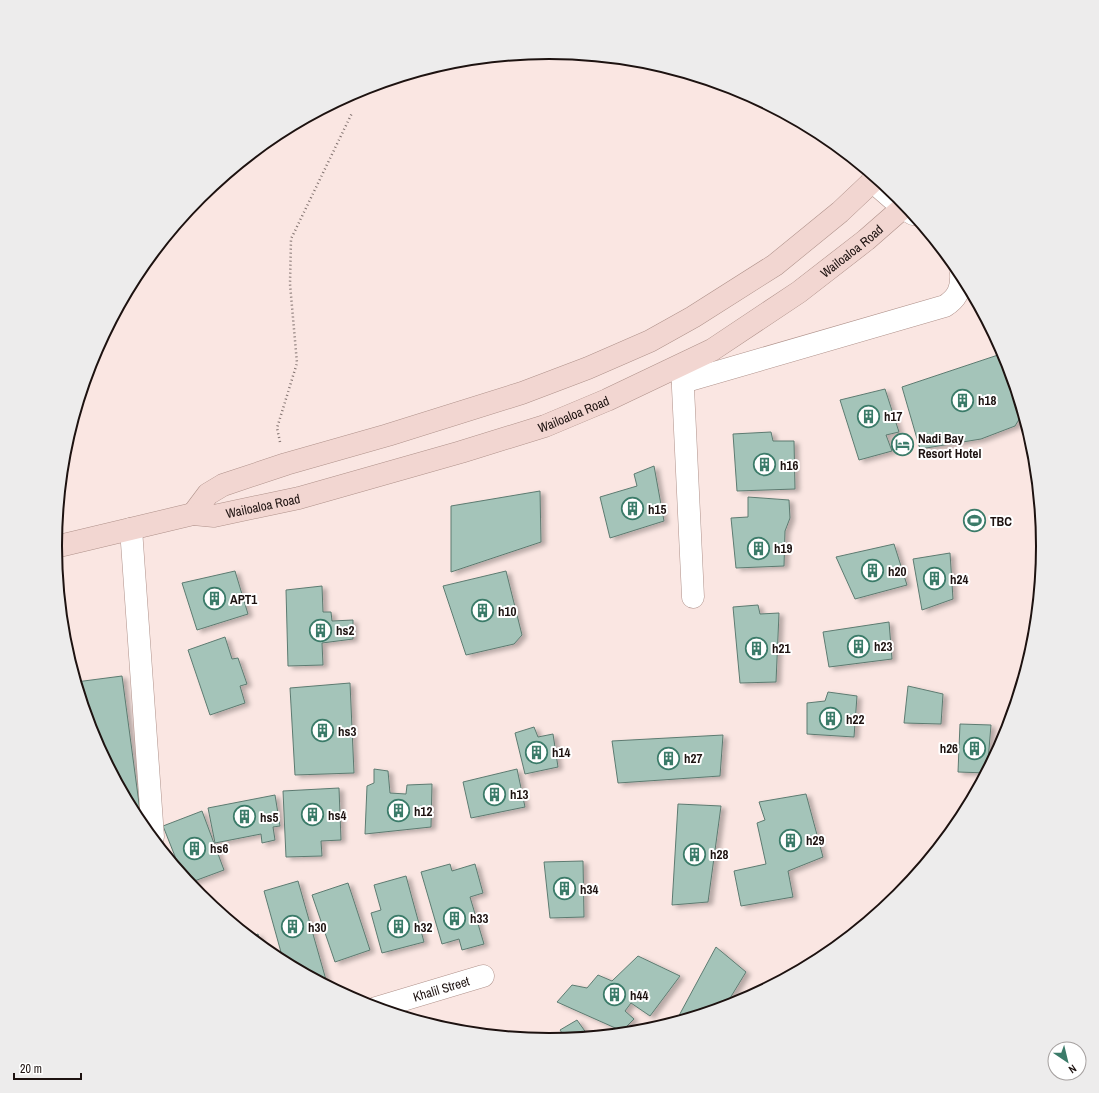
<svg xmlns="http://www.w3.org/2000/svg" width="1099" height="1093" font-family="'Archivo Narrow',sans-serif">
<defs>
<filter id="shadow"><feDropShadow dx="4.5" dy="2.5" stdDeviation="2" flood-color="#0004"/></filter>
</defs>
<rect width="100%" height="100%" fill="#fae6e2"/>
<g fill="#a4c4b9" stroke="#5d7b71" filter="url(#shadow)">
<polygon points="1004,353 1023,413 1015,426 981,439 920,449 902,387"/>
<polygon points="885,389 899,432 886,435 892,451 859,460 840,400"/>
<polygon points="771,432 773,441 794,441 795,489 737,491 733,434"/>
<polygon points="654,466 664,521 610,538 600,497 637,486 634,474"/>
<polygon points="540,491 541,542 451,572 451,506"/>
<polygon points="748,497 789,500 790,518 785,531 784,566 736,568 731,518 748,517"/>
<polygon points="894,544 907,585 855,599 836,557"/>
<polygon points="950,553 953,599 922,610 913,559"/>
<polygon points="235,571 248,614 197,630 182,583"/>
<polygon points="506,571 522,635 514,644 466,655 443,586"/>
<polygon points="322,586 323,612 331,612 332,621 353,620 353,639 322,643 323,665 288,666 286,590"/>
<polygon points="758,605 760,614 779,613 776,682 740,683 733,607"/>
<polygon points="889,622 892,659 829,667 823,632"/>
<polygon points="225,637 232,659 238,658 247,684 240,686 245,703 210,715 188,650"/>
<polygon points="122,676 142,826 93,736 76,682"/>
<polygon points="350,683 354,773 295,775 290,688"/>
<polygon points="908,686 943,694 941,724 904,723"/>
<polygon points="828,692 857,696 854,737 807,734 807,703 825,701"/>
<polygon points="960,724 991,725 987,773 958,772"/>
<polygon points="534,727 538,737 553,734 558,767 525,774 515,733"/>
<polygon points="723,735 720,776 618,783 612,741"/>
<polygon points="374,769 388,771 390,793 406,794 407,785 432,784 431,827 365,834 367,786 374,783"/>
<polygon points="517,769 525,807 471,818 463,782"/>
<polygon points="339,788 341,840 321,841 322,856 286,857 283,791"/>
<polygon points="806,794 823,857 788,871 793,897 741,906 734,871 766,864 757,823 765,820 759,802"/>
<polygon points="275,795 280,826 273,827 275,840 262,843 261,834 215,843 208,808"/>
<polygon points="678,804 721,806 708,902 672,905"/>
<polygon points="202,811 224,870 189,883 182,874 163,826"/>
<polygon points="583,861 584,917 550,918 544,862"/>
<polygon points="450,864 452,871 475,864 483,893 470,897 484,944 462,950 459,939 442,944 421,872"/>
<polygon points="406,876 424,942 382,953 371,913 381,910 374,885"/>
<polygon points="298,881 326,980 320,982 284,963 264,891"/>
<polygon points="348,883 370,950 335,962 312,895"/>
<polygon points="258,934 262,948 250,937"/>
<polygon points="716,947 746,972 724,1008 675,1023"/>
<polygon points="638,956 680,976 650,1016 631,1003 625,1011 634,1019 622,1031 557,1002 572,985 587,988 598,975 612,981"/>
<polygon points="577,1020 587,1034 601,1032 603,1036 566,1039 560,1030"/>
</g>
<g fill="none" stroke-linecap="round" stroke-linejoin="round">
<defs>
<g id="minor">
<polyline points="872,181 903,208 913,214"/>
<polyline points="682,367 693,597"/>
<path d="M683,382L945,306C958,298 962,288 961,273"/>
<polyline points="131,529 153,837"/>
<path id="s1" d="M376,1008L483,976"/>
</g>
<g id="secondary">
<polyline points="193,514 208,494 223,485 286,464 388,435 522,393 588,368 650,341 693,317 775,265 840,212 876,178"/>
<path id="s2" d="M55,547L193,514L214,516L299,498L461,452L545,426L607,400L712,350L799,292L866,240L906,205"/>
</g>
</defs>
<use href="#minor" stroke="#af918a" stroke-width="23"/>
<use href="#secondary" stroke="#af918a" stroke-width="23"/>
<polyline stroke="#827370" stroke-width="2.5" stroke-dasharray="1 3" stroke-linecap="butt" points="280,442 277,428 297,363 290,284 291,239 352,113"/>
<use href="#minor" stroke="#fff" stroke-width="22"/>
<use href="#secondary" stroke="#f2d6d1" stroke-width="22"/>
</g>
<defs>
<symbol id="building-ring" viewBox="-11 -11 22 22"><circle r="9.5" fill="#fff" stroke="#3b7b69" stroke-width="1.5"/><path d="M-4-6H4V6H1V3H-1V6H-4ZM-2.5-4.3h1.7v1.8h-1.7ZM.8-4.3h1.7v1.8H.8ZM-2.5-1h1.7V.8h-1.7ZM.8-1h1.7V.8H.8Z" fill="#3b7b69"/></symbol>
<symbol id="hotel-ring" viewBox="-11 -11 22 22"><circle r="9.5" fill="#fff" stroke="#3b7b69" stroke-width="1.5"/><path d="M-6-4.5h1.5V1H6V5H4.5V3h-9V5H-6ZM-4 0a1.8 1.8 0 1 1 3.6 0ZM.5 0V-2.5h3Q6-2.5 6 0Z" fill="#3b7b69"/></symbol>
<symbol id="stadium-ring" viewBox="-11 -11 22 22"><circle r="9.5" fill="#fff" stroke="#3b7b69" stroke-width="1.5"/><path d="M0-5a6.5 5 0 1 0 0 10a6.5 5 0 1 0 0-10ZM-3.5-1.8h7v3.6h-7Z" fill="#3b7b69"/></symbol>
</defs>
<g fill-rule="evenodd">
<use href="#building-ring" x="950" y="388" width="25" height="25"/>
<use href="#building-ring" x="856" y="404" width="25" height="25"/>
<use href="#hotel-ring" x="890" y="432" width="25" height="25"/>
<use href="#building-ring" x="752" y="452" width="25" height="25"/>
<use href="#building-ring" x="620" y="496" width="25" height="25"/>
<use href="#stadium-ring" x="962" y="508" width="25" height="25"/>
<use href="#building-ring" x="746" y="536" width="25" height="25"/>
<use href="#building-ring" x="860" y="558" width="25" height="25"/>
<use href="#building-ring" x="922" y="566" width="25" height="25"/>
<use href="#building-ring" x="202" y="586" width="25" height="25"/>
<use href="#building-ring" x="470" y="598" width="25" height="25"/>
<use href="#building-ring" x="308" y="618" width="25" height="25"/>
<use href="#building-ring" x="846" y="634" width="25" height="25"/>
<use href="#building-ring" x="744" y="636" width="25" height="25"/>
<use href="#building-ring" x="818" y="706" width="25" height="25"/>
<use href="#building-ring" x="310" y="718" width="25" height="25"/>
<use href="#building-ring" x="962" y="736" width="25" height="25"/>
<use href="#building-ring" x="524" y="740" width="25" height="25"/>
<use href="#building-ring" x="656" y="746" width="25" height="25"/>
<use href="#building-ring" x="482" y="782" width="25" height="25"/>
<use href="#building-ring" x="386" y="798" width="25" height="25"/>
<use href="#building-ring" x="300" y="802" width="25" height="25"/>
<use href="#building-ring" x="232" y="804" width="25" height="25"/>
<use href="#building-ring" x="778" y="828" width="25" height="25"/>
<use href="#building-ring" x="182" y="836" width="25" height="25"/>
<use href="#building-ring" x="682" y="842" width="25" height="25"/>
<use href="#building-ring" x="552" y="876" width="25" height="25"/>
<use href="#building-ring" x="442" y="906" width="25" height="25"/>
<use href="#building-ring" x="280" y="914" width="25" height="25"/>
<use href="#building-ring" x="386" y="914" width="25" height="25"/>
<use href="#building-ring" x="602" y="982" width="25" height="25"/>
</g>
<g text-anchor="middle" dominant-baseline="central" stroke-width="4" stroke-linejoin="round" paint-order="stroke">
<g font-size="13" fill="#1d1210" stroke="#fff">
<text stroke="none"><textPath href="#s2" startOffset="861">Wailoaloa Road</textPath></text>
<text stroke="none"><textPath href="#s2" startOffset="537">Wailoaloa Road</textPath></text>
<text stroke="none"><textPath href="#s2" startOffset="213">Wailoaloa Road</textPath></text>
<text stroke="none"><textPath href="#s1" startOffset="68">Khalil Street</textPath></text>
</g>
<g font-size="13" font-weight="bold" fill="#1d1210" stroke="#fff" text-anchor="start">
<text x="978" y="400">h18</text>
<text x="884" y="416">h17</text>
<text x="918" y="438">Nadi Bay<tspan x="918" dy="15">Resort Hotel</tspan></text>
<text x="780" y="465">h16</text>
<text x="648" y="509">h15</text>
<text x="990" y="521">TBC</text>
<text x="774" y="548">h19</text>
<text x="888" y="571">h20</text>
<text x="950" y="579">h24</text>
<text x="230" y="599">APT1</text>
<text x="498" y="611">h10</text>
<text x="336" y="630">hs2</text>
<text x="874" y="646">h23</text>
<text x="772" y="648">h21</text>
<text x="846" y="719">h22</text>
<text x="338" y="731">hs3</text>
<text x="958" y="748" text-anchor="end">h26</text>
<text x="552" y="752">h14</text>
<text x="684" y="758">h27</text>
<text x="510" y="794">h13</text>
<text x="414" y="811">h12</text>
<text x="328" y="815">hs4</text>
<text x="260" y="817">hs5</text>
<text x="806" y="840">h29</text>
<text x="210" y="848">hs6</text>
<text x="710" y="854">h28</text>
<text x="580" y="889">h34</text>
<text x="470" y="918">h33</text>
<text x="308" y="927">h30</text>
<text x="414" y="927">h32</text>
<text x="630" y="995">h44</text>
</g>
</g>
<path d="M0 0H1099V1093H0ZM62 546a487 487 0 1 1 974 0a487 487 0 1 1-974 0Z" fill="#edecec" fill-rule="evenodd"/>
<path fill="none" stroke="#1d1210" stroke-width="2" d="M62 546a487 487 0 1 1 974 0a487 487 0 1 1-974 0Z"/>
<g transform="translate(1067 1061) rotate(145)"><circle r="19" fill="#ffffff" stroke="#a5a09f"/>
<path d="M0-3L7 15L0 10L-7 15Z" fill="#3b7b69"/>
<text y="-6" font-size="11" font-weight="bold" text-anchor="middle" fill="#1d1210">N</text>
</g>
<path d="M14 1073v6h67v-6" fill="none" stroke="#1d1210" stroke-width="2"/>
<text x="20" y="1073" font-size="12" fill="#1d1210" stroke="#ffffff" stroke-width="3" paint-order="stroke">20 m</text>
</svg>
